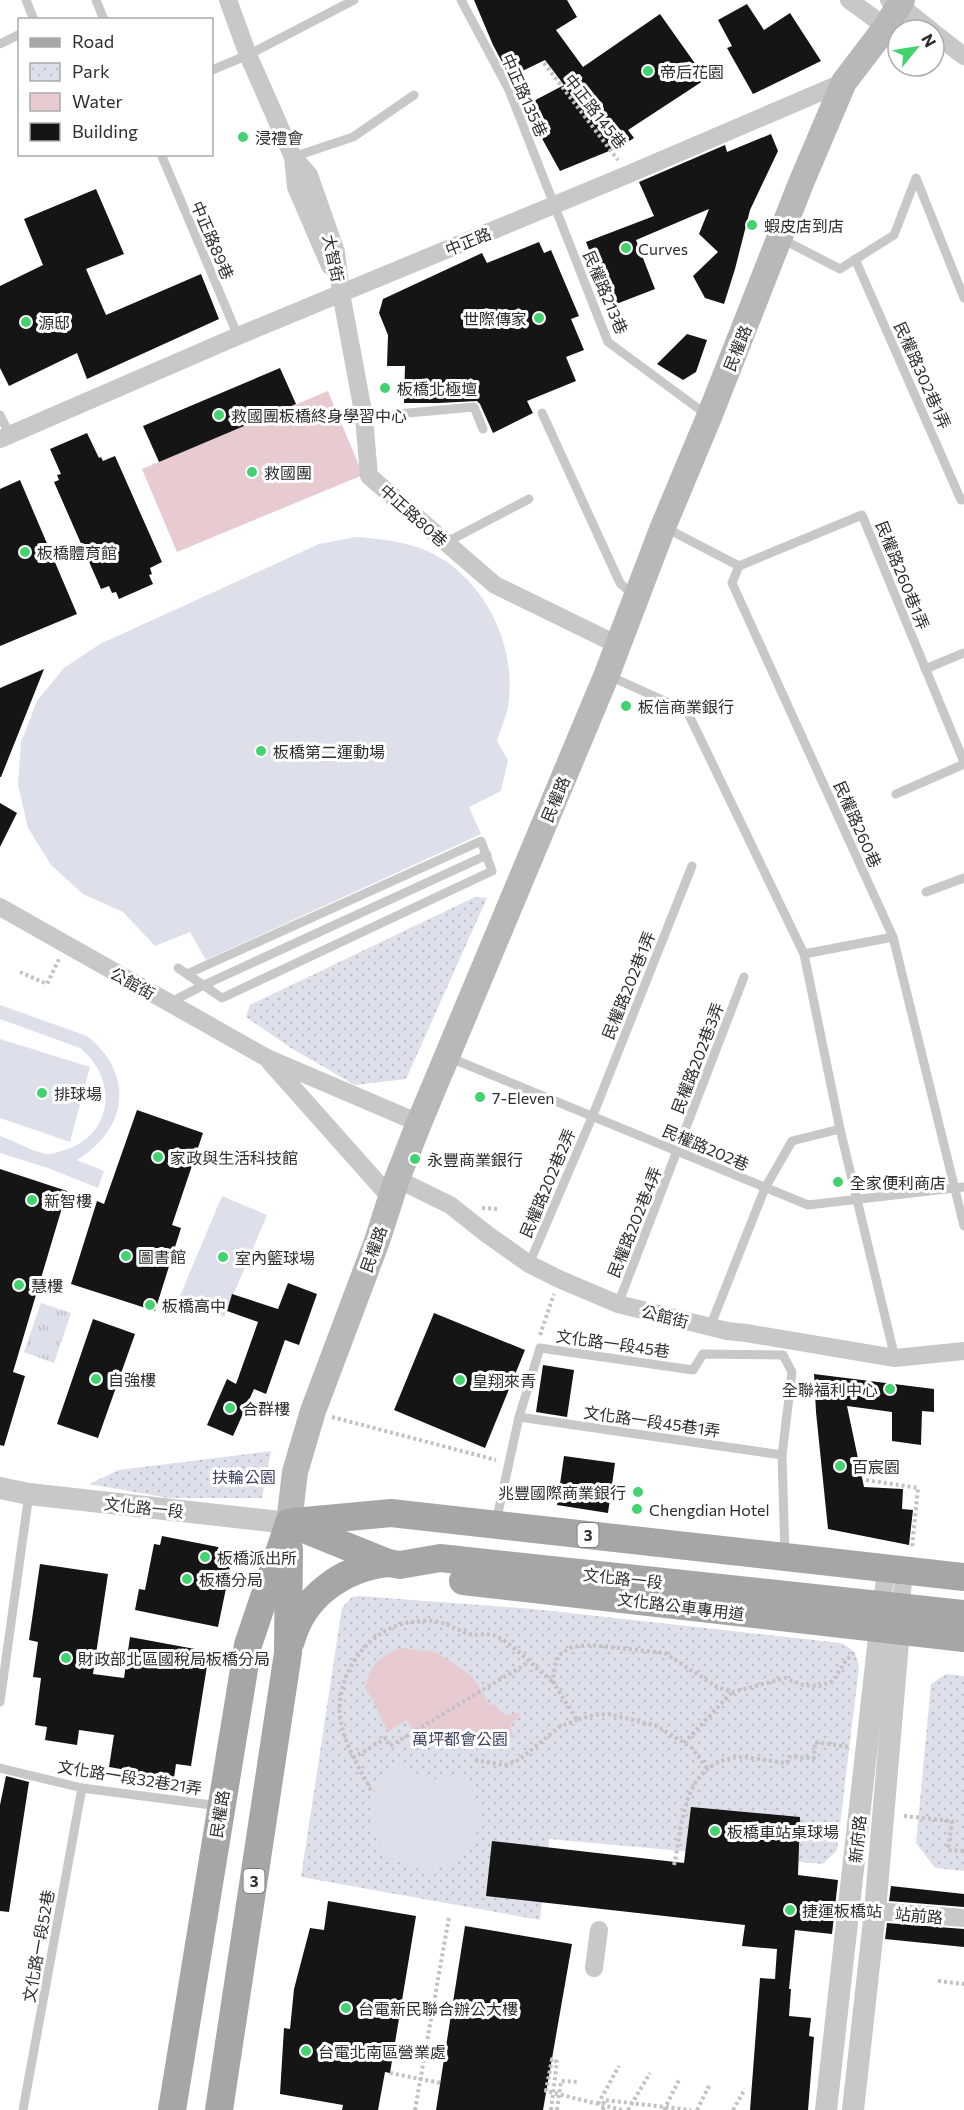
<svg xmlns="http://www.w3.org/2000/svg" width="964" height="2110" font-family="Commissioner,'Noto Sans TC',sans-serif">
<defs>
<pattern id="grass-tufts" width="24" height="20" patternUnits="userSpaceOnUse" patternTransform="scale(1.5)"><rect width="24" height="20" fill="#dddfea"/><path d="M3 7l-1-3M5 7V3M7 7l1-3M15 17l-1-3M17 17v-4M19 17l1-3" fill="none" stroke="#bec0c9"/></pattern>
<pattern id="park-dots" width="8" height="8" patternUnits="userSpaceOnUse" patternTransform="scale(1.5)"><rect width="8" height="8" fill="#dddfea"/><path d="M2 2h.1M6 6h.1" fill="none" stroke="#bec0c9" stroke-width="1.8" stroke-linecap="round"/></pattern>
</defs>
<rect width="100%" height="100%" fill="#fff"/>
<polygon fill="url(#grass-tufts)" points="41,1303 71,1313 54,1363 24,1352"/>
<g fill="url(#park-dots)">
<polygon points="475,897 487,898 406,1079 355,1085 291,1048 246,1017 250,1005"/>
<polygon points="271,1451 262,1498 169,1498 89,1484 119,1470"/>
<path d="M359,1596L534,1609L841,1643C853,1649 857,1654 859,1667L837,1850L823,1864L549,1839L540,1920L301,1877L342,1608L352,1597Z"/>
<polygon points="946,1674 964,1676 964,1871 935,1868 916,1843 931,1684"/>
</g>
<g fill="#dddfea">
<path d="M356,537C381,539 404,541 427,551C484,576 518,646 508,706C506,718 500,730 497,741L508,760L501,791L469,807L481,834L206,960L190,932L155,946L123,912L83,894L51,865L28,828L18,785L21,742L37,701L64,668L100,644L319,544Z"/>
<path d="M0,1005L87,1036C135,1074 128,1129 77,1160L104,1171L98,1188L48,1168L0,1153V1136C12,1140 36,1153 47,1154C52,1155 60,1151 65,1150C114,1135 118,1078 80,1048L0,1019Z"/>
<polygon points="0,1039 90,1067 70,1142 0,1118"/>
<polygon points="222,1196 267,1215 224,1317 179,1298"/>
<path d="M401,1761C422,1782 435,1782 462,1775C469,1787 481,1802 480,1817C480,1842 454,1866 430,1870C426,1871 420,1869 416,1868C389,1862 370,1842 371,1813C372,1785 380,1777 401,1761Z"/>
</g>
<g fill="#e8cbd1">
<polygon points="328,391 363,475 177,552 142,469"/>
<path d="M401,1648L435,1652L451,1662L469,1674L477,1683L489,1704L495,1705L504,1715L521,1713L510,1727L514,1739C487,1727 462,1732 436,1745L431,1739L421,1745L407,1720L388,1732C380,1717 375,1702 365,1688C370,1664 378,1657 401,1648Z"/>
</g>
<g fill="#151515">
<polygon points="474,0 567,0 577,17 556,30 583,67 660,14 706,79 628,130 634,138 615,150 614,149 560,171 524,106 564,85 545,60 510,77 493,45"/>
<polygon points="747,4 764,30 790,13 821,61 753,94 727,48 732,46 718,20"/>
<polygon points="771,134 778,151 750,210 735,269 724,304 705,298 693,276 718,252 699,234 709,209 636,240 655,289 611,306 586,242 654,216 639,182 725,145 727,152"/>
<polygon points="96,189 124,254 86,269 106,315 201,274 219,319 87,379 77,353 9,386 0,368 0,286 43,265 24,219"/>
<polygon points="539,242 544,253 551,250 579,316 571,319 584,350 566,357 576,381 527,401 533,413 493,433 480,404 477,401 439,403 404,403 405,366 387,366 388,335 379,313 383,299 482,253 487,263"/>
<polygon points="687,334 707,340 696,372 683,380 657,364"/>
<polygon points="280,368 296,404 159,462 143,426"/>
<polygon points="87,433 99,458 101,457 103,461 115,456 162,562 150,568 152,574 149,575 153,584 119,599 116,592 112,593 109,586 101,589 54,482 59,480 57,475 61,474 50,449"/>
<polygon points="20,480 77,614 0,646 0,489"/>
<polygon points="44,669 1,777 0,777 0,688"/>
<polygon points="0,803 17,813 0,847"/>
<polygon points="137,1110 203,1133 172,1225 181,1228 155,1311 71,1284 97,1201 104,1204"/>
<polygon points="0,1169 67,1191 13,1372 25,1376 4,1446 0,1445"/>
<polygon points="288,1283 317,1294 299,1345 285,1340 266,1394 254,1389 233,1436 207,1425 227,1379 236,1384 258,1322 227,1311 232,1294 278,1309"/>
<polygon points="434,1313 525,1350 485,1448 394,1410"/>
<polygon points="93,1319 135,1334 98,1438 57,1424"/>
<polygon points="543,1365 574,1370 567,1417 536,1412"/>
<polygon points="814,1374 934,1389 934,1412 922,1411 921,1445 892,1441 892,1412 847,1406 864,1487 903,1489 902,1509 913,1510 909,1545 828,1529 816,1412"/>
<polygon points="564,1456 615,1463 608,1513 557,1505"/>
<polygon points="162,1536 218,1547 230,1569 218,1627 135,1610 139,1589 145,1590 154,1544 160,1545"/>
<polygon points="40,1564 108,1574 93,1674 124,1678 130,1637 195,1649 193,1663 207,1666 191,1766 176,1764 174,1778 109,1767 114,1735 79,1730 77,1745 45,1740 47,1727 35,1725 41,1678 33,1677 38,1642 29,1640"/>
<polygon points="6,1776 29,1782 9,1912 0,1911 0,1805"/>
<polygon points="691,1807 800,1817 798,1875 838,1880 832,1934 795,1930 789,1989 791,1989 789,2016 811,2018 809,2036 814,2037 808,2110 750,2110 760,1978 775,1979 777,1949 742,1946 745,1925 486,1896 492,1841 684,1863"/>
<polygon points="891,1886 964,1894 964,1907 889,1901"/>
<polygon points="328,1901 416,1916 390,2073 385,2072 378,2110 342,2110 343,2105 280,2094 284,2028 290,2029 294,1989 310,1928 324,1930"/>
<polygon points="887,1923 964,1929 964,1947 885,1939"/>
<polygon points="465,1926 572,1944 543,2110 436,2110"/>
</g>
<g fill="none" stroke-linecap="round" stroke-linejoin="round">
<g stroke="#c2c2c2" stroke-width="4" stroke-dasharray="3 3" stroke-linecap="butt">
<polyline points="544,63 618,160"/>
<polyline points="20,972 47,984 59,959"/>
<polyline points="482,1208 499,1209"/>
<polyline points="540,1335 554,1294"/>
<polyline points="332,1417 496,1460"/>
<polyline points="866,1480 918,1488 912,1548"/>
<polyline points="684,1743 732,1692"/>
<polyline points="353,1758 386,1738 390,1746 529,1662"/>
<polyline points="475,1760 505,1765 519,1760 559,1727 577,1720"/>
<polyline points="707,1768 692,1748 657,1726 609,1714 593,1715 577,1720 553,1682 554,1668 559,1655 572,1647 591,1645 665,1653 717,1687 733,1692 785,1678 803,1685 819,1686 833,1681 845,1662 856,1650"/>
<path d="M371,1790C359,1768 346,1747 341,1723C332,1679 367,1627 412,1622C420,1621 431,1620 439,1622C450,1624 459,1631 469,1634C476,1636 484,1633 492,1635C508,1638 538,1671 553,1682"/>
<polyline points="904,1816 952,1821 948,1850 964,1851"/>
<path d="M674,1865C683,1826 681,1768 732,1758C746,1755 772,1762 787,1763L789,1757L814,1758L815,1742L848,1747"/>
<polyline points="938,1981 964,1984"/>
<polyline points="390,2073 441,2083"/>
<polyline points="598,2104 619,2066"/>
<polyline points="415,2110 449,1917"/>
<polyline points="551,2110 557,2062 552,2059 546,2091 622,2110"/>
<polyline points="557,2110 561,2081 579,2082"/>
<polyline points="603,2110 604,2100 691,2110"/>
<polyline points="628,2110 650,2073"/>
<polyline points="664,2110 680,2078"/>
<polyline points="697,2110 710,2084"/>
<polyline points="733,2110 745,2089"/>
</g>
<g stroke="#c8c8c8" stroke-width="9">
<polyline points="26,0 34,20"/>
<polyline points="96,0 104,20"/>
<polyline points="461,0 509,90 608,342 707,415"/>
<polyline points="0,44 20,34"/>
<polyline points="212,70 248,55 354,0"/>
<polyline points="161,154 238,336"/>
<polyline points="293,157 353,137 414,95"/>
<polyline points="782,239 840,269 894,235 916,178 964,298"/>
<polyline points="855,259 961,500 964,499"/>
<polyline points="542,413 620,583 635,597"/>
<polyline points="0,415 10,435"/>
<polyline points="364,417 474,407 483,429"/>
<polyline points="664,527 739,566 732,583 893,937 964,1226"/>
<polyline points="445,543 529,499"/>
<polyline points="739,566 862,515 964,762"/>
<polyline points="925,669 964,653"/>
<polyline points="607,675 687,711 804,954 840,1129 895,1358"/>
<polyline points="896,794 964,764"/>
<polyline points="926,892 964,878"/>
<polyline points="804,954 893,937"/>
<polyline points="178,968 222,998 492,871 481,841 187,974"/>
<polyline points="169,1003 204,985 487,855"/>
<polyline points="448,1057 808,1205 964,1187"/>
<polyline points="529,1264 593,1115 692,866"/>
<polyline points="618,1304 744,977"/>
<polyline points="710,1327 765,1188 792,1141 840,1129"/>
<polyline points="519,1417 782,1455"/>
<polyline points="496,1522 519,1417 540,1348 693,1370 703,1354 783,1355 792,1372 782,1455 785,1555"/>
<polyline points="0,1702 29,1494"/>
<polyline points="0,1768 82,1788 219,1806"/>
<polyline points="23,2110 82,1788"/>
</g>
<g stroke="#c8c8c8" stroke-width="18">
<polyline points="228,0 248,55 293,157 296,187 330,266"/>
<polyline points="849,0 886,27"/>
<polyline points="889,0 899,5 931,30"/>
<polyline points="934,33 964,56"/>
<polyline points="293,157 309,175 336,252 341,293 364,417 369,476 495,585 618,645"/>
<polyline points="0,439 238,336 629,174 844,82"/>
<polyline points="0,907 267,1058 419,1123"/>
<polyline points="270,1062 390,1197"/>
<polyline points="397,1179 450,1205 488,1235 529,1264 559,1279 618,1304 727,1331 746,1333 895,1358 964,1351"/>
<polyline points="881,1614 886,1568"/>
<polyline points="900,1617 904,1570"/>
<polyline points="875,1911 964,1918"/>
<polyline points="594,1968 599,1930"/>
</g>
<g stroke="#c8c8c8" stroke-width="22">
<polyline points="0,1488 29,1494 289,1523"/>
<polyline points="826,2110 880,1629"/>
<polyline points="853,2110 875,1911 899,1631"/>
</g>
<polyline stroke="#b8b8b8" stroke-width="26" points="289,1523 295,1472 313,1411 377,1241 397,1179 419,1123 607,674 663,527 709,417 801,183 844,82 886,27 902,0"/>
<g stroke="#a6a6a6" stroke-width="28">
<polyline points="294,1522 391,1513 964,1577"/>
<polyline points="289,1523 388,1563 400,1565 440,1558 964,1614"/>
<polyline points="463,1581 964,1638"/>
<path d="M291,1641C303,1596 343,1568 388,1563"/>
<polyline points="172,2110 248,1645 289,1523"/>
<polyline points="219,2110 288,1653 289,1549"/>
</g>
</g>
<g fill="#42d36f" stroke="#fff" stroke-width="2">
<circle cx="648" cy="71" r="6"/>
<circle cx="243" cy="137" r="6"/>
<circle cx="752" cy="225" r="6"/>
<circle cx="626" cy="248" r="6"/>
<circle cx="539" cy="318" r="6"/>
<circle cx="26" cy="322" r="6"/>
<circle cx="385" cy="388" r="6"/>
<circle cx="219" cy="415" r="6"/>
<circle cx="252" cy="472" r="6"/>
<circle cx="25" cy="552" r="6"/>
<circle cx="626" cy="706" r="6"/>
<circle cx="261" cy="751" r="6"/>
<circle cx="42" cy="1093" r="6"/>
<circle cx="480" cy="1097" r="6"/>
<circle cx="158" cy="1157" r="6"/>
<circle cx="415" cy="1159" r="6"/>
<circle cx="838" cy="1182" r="6"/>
<circle cx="32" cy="1200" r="6"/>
<circle cx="126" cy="1256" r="6"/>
<circle cx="223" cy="1257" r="6"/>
<circle cx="19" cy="1285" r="6"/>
<circle cx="150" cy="1305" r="6"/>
<circle cx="96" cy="1379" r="6"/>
<circle cx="460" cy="1380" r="6"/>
<circle cx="890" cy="1389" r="6"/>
<circle cx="230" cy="1408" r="6"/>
<circle cx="840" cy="1466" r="6"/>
<circle cx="638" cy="1492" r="6"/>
<circle cx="637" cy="1509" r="6"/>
<circle cx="205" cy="1557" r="6"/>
<circle cx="187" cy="1579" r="6"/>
<circle cx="66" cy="1658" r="6"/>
<circle cx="715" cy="1831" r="6"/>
<circle cx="790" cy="1910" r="6"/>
<circle cx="346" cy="2008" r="6"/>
<circle cx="306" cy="2051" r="6"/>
</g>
<g text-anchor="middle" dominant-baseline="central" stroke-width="6" stroke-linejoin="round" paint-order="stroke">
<g fill="#fff" stroke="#6d6d6d" stroke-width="1.5">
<rect x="577.5" y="1523" width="21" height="24" rx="4.5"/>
<rect x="243.5" y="1869" width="21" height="24" rx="4.5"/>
</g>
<g font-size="15" font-weight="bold" fill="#2e2e2e">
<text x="588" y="1535">3</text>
<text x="254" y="1881">3</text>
</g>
<g font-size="16" fill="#2e2e2e" stroke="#fff" text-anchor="start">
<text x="660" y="71">帝后花園</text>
<text x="255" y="137">浸禮會</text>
<text x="764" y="225">蝦皮店到店</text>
<text x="638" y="248">Curves</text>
<text x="527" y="318" text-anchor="end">世際傳家</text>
<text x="38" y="322">源邸</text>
<text x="397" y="388">板橋北極壇</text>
<text x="231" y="415">救國團板橋終身學習中心</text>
<text x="264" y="472">救國團</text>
<text x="37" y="552">板橋體育館</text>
<text x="638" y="706">板信商業銀行</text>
<text x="273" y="751">板橋第二運動場</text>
<text x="54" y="1093">排球場</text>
<text x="492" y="1097">7-Eleven</text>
<text x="170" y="1157">家政與生活科技館</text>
<text x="427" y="1159">永豐商業銀行</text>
<text x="850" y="1182">全家便利商店</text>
<text x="44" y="1200">新智樓</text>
<text x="138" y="1256">圖書館</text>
<text x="235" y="1257">室內籃球場</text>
<text x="31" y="1285">慧樓</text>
<text x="162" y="1305">板橋高中</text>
<text x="108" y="1379">自強樓</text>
<text x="472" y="1380">皇翔來青</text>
<text x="878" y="1389" text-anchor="end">全聯福利中心</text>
<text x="242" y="1408">合群樓</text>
<text x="852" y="1466">百宸園</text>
<text x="626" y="1492" text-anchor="end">兆豐國際商業銀行</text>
<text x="649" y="1509">Chengdian Hotel</text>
<text x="217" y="1557">板橋派出所</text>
<text x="199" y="1579">板橋分局</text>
<text x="78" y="1658">財政部北區國稅局板橋分局</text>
<text x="727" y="1831">板橋車站桌球場</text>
<text x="802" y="1910">捷運板橋站</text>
<text x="358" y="2008">台電新民聯合辦公大樓</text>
<text x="318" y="2051">台電北南區營業處</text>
</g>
<g font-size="16" fill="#2e2e2e" stroke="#fff">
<text transform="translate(525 95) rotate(66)">中正路135巷</text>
<text transform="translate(596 111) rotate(52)">中正路145巷</text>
<text transform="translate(213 240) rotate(67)">中正路89巷</text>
<text transform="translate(468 241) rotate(-22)">中正路</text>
<text transform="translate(334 258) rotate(78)">大智街</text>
<text transform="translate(606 292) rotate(67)">民權路213巷</text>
<text transform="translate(737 348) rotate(-68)">民權路</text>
<text transform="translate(923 375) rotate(66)">民權路302巷1弄</text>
<text transform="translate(414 515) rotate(42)">中正路80巷</text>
<text transform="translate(903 575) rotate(68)">民權路260巷1弄</text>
<text transform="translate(555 799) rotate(-67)">民權路</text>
<text transform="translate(858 824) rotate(66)">民權路260巷</text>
<text transform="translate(133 983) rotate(29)">公館街</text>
<text transform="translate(628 985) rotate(-68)">民權路202巷1弄</text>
<text transform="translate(697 1058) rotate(-69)">民權路202巷3弄</text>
<text transform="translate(706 1147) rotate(23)">民權路202巷</text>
<text transform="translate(547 1183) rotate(-67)">民權路202巷2弄</text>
<text transform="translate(634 1222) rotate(-68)">民權路202巷4弄</text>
<text transform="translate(373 1249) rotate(-70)">民權路</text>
<text transform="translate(665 1316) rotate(14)">公館街</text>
<text transform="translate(613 1343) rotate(8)">文化路一段45巷</text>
<text transform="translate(652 1421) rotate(8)">文化路一段45巷1弄</text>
<text transform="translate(144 1507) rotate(6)">文化路一段</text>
<text transform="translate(623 1578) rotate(6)">文化路一段</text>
<text transform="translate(681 1606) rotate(7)">文化路公車專用道</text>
<text transform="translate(130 1777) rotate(9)">文化路一段32巷21弄</text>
<text transform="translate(219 1814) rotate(-81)">民權路</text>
<text transform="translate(857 1839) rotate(-84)">新府路</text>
<text transform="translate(919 1915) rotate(5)">站前路</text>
<text transform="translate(38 1946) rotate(-80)">文化路一段52巷</text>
</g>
<g font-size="16" fill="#404365" stroke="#fff">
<text x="244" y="1476">扶輪公園</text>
<text x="460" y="1738">萬坪都會公園</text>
</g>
</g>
<rect x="18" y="18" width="195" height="138" fill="#ffffff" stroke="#ababab" stroke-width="1.5"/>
<rect x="30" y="38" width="30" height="9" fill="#a6a6a6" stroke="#ababab" stroke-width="1.5"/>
<text x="72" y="48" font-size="18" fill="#2e2e2e">Road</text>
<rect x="30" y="63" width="30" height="18" fill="url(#park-dots)" stroke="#ababab" stroke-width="1.5"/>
<text x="72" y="78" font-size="18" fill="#2e2e2e">Park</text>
<rect x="30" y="93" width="30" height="18" fill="#e8cbd1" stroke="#ababab" stroke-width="1.5"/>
<text x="72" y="108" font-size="18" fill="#2e2e2e">Water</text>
<rect x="30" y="123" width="30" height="18" fill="#151515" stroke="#ababab" stroke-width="1.5"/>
<text x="72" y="138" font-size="18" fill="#2e2e2e">Building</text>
<g transform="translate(916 48) rotate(60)"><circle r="28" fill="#ffffff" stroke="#ababab" stroke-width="1.5"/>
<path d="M0-4.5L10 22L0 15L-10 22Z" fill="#42d36f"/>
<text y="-9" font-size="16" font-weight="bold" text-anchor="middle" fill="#2e2e2e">N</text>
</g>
</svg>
